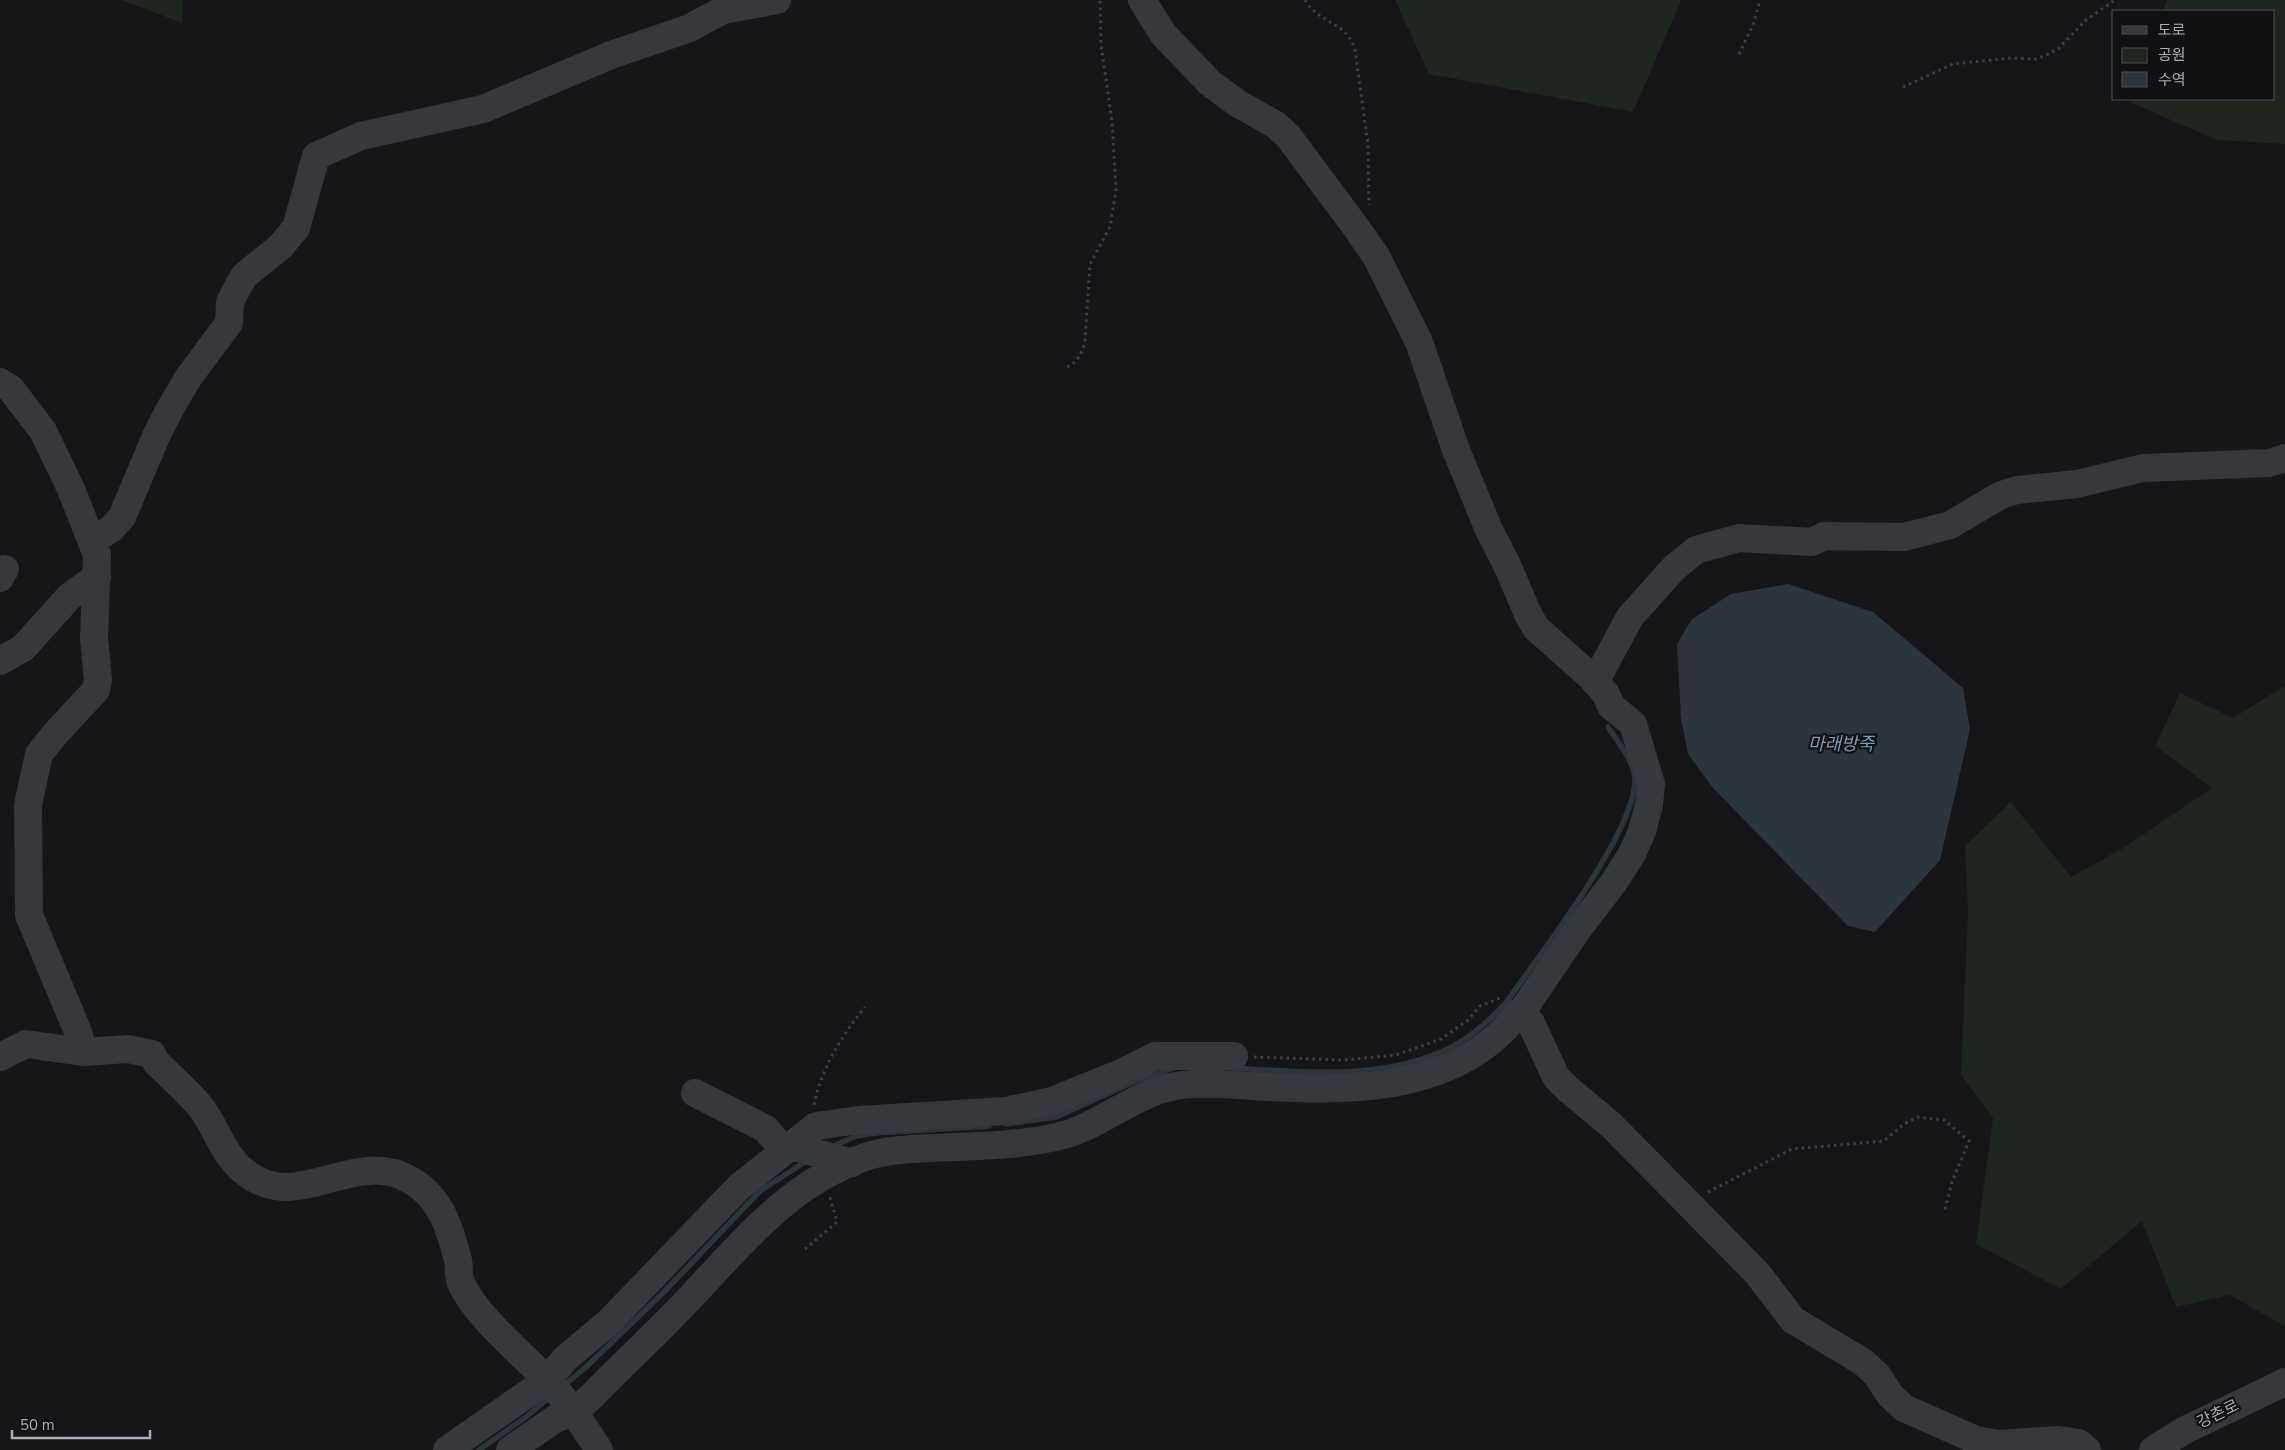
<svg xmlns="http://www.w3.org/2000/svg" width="2285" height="1450" font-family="'Nunito Sans','Noto Sans KR',sans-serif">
<rect width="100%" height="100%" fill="#161618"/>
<g fill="#1e261f">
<polygon points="122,0 183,0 182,23"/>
<polygon points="1395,0 1680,0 1680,3 1633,112 1429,74"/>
<polygon points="2167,0 2285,0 2285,144 2217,140 2132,103 2133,99 2274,99 2274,11 2163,11"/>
<polygon points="2285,686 2285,1326 2230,1295 2176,1307 2142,1221 2061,1289 1976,1244 1993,1118 1961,1075 1968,911 1965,846 2011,802 2071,877 2123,848 2212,788 2155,746 2180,693 2233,718"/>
</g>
<polygon fill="#2c353c" points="1788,584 1873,612 1963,688 1970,729 1940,860 1875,932 1848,926 1713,788 1688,754 1681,718 1677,644 1692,619 1731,594"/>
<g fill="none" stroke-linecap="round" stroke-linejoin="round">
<g stroke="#2c353c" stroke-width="5.5">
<path d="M1233,1068C1301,1072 1376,1080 1441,1052C1466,1042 1487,1023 1505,1004C1538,957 1634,834 1635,781C1635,762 1618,742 1608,727"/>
<polyline points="1006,1124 1056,1117 1136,1081 1174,1068"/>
<polyline points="829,1148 856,1136 875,1133 989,1126"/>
<polyline points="562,1387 585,1368 662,1294 760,1191 808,1160"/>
<polyline points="479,1450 526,1417 551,1396"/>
</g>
<g stroke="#3d3f44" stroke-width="3" stroke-dasharray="2.5 4" stroke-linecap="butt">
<path d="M1305,0C1320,25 1347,21 1355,50L1368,144L1369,205"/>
<polyline points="1739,54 1753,25 1760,0"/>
<polyline points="1903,87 1953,64 2011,58 2036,59 2044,56 2058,49 2086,20 2115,0"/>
<path d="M1067,367C1078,362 1081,354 1085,342L1090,264L1110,227L1116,190L1112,121L1101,45L1100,0"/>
<polyline points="1254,1057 1344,1060 1396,1055 1441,1039 1468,1020 1480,1006 1500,998"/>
<path d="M814,1105C822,1067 841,1037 865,1007"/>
<polyline points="1708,1192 1792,1149 1884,1141 1904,1124 1918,1117 1944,1120 1969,1141 1952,1182 1944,1213"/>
<polyline points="805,1249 837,1222 830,1197"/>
</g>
<g stroke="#37383d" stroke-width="28">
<polyline points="0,382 11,389 43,431 71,489 97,555 94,638 98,680 96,690 56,733 39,754 28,805 29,915 78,1032 83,1052"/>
<polyline points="92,540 111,529 122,517 157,434 171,407 188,378 229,323 230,302 240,283 245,275 280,247 296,228 316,156 361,136 483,109 611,55 690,28 723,10 777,0"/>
<polyline points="0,578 5,569"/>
<polyline points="0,661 23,648 70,596 97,577"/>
<polyline points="1595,682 1630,617 1674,568 1696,550 1739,538 1812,542 1824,536 1903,537 1920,533 1950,525 2001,495 2017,490 2077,484 2143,468 2269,463 2285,458"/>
<polyline points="1523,1015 1531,1023 1556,1077 1568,1089 1611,1125 1757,1273 1793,1320 1863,1362 1877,1375 1890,1395 1904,1408 1976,1440 1998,1444 2059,1440 2079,1443 2087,1450"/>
<path d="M0,1057L26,1044L83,1052L128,1049L152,1054L156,1062C170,1076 186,1090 199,1105C219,1129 222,1159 252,1177C303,1210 357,1147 412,1181C441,1198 450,1229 458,1260C460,1269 457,1276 462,1285C479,1319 518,1350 545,1378C566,1399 583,1425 599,1450"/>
<polyline points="695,1093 766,1129 784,1151"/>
<polyline points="791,1146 852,1163"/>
<polyline points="447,1450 547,1380 566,1358 609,1322 739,1187 816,1126 859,1120 1006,1111 1052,1101 1121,1073 1155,1056 1234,1056"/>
<path d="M510,1450L555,1419L574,1412L592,1396C624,1363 658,1332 689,1299C743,1242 788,1184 865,1157C886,1150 910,1149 933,1148C975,1146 1019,1146 1060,1136C1101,1126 1134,1093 1176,1086C1207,1081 1240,1086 1271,1087C1359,1092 1462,1089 1519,1012L1523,1015L1525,1007L1578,929L1614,882L1632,854L1642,831L1649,805L1651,784L1633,724L1611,706L1606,694L1591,677L1536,628L1528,614L1507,565L1489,530L1456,450L1419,342L1376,256L1355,226L1288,136L1276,125L1237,103L1210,83L1163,34L1142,0"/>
<polyline points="2153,1450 2183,1431 2285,1382"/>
</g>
</g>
<g text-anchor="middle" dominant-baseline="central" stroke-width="4.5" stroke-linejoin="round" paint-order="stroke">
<g font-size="16" fill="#a8adb8" stroke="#111113">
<text transform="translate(2218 1414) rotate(-26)">강촌로</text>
</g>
<g font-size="18" font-style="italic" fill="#7f9bb3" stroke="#111113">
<text x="1841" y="744">마래방죽</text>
</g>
</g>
<rect x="2112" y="10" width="162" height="90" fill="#111113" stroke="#4d4f55"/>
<rect x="2122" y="26" width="25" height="8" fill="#37383d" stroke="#4d4f55"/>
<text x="2158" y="35" font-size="15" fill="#a8adb8">도로</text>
<rect x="2122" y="48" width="25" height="15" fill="#1e261f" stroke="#4d4f55"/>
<text x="2158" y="60" font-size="15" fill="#a8adb8">공원</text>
<rect x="2122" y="72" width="25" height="15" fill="#2c353c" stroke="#4d4f55"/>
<text x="2158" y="85" font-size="15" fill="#a8adb8">수역</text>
<path d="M12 1430v8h138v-8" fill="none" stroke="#a8adb8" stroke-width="2.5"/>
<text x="20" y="1430" font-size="15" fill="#a8adb8" stroke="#111113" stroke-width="4" paint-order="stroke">50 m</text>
</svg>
